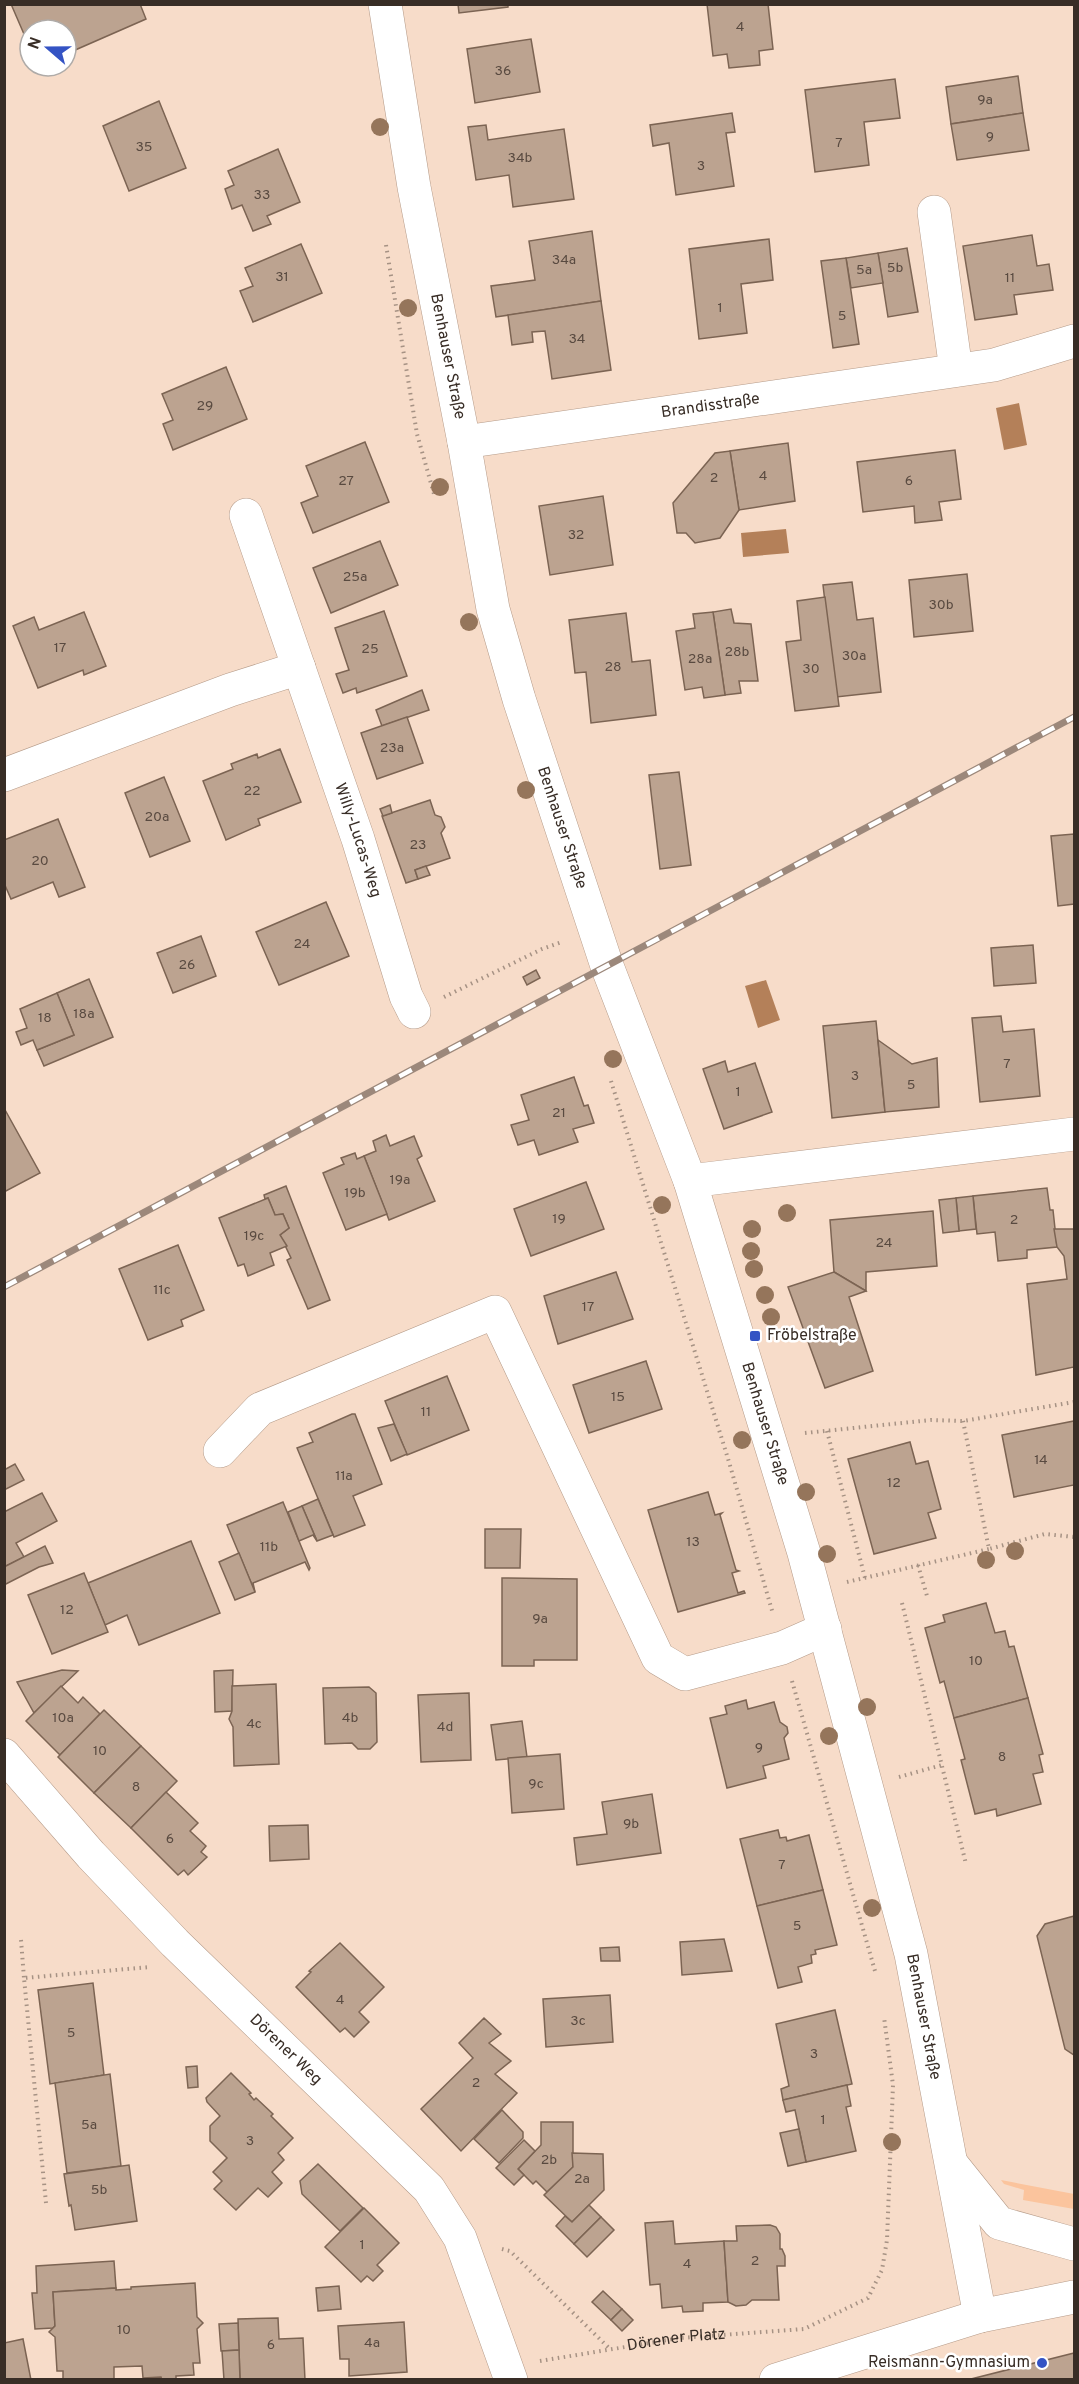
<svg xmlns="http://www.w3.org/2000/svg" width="1079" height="2384" font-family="Overpass,sans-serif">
<rect width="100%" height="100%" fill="#f7dcc9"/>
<polygon fill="#fbc49d" points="1001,2180 1074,2194 1074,2209 1023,2200 1024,2190 1004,2184"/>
<g fill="#b48059">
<polygon points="1019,403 1027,445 1004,450 996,408"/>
<polygon points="786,529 789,553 743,557 741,533"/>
<polygon points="766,980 780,1020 758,1028 745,986"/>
</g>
<g fill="#bca390" stroke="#7c6453" stroke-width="1.5">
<polygon points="11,4 140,4 146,19 66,54 66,30 30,30 30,48"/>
<polygon points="458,4 508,4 508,7 459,13"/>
<polygon points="707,4 768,4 773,49 759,51 760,65 729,68 727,54 713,56"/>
<polygon points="531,39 540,92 475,103 467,49"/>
<polygon points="1018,76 1023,113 951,124 946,87"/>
<polygon points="895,79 900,118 864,122 869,165 815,172 805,90"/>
<polygon points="159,101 186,168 129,191 103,126"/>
<polygon points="732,113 735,132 726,133 734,186 676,195 669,143 653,146 650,125"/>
<polygon points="1023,113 1029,150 957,160 951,124"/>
<polygon points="486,125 488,140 564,129 574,199 513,207 509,175 476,180 468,127"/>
<polygon points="278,149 300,202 267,216 271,224 253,231 242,205 232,209 225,189 234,185 228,171"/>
<polygon points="592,231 601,301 496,317 491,286 535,280 529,241"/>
<polygon points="1032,235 1037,266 1049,264 1053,290 1014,295 1017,314 975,320 963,246"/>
<polygon points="769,239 773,280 741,284 747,333 699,339 689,249"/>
<polygon points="301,244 322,293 253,322 240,291 253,286 245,268"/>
<polygon points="907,248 918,312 888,317 878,253"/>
<polygon points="878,253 883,283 851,288 846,258"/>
<polygon points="846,258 859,344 833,348 821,261"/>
<polygon points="601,301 611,370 552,379 545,331 532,332 533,342 512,345 508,315"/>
<polygon points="226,367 247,419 173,450 163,424 173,420 162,394"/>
<polygon points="365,442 389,502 313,533 301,503 318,496 306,466"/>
<polygon points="788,443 795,501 739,510 730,451"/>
<polygon points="955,450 961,499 939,502 942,520 915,523 914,506 863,512 857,462"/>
<polygon points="730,451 739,510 720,538 695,543 686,533 677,533 673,503 715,453"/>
<polygon points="603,496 613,565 550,575 539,506"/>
<polygon points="380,541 398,585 331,613 313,568"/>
<polygon points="967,574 973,631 914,637 909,580"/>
<polygon points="852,582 857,620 873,618 881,692 836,697 823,585"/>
<polygon points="825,597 839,706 795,711 786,642 801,640 797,601"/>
<polygon points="731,609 734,623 751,624 758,681 739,681 741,693 725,695 713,612"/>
<polygon points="384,611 407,676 357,693 356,688 343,693 336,674 349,670 335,628"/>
<polygon points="84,612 106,666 84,675 83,670 38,688 13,626 34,617 39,630"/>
<polygon points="713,612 725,695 704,698 702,687 685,690 676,631 695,628 693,614"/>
<polygon points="626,613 632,662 650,660 656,715 591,723 586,672 575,673 569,620"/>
<polygon points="422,690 429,710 382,726 376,710"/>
<polygon points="407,717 423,763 377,779 361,733"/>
<polygon points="280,749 301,802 258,819 260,825 226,840 203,781 233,769 231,764 257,754 258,758"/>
<polygon points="679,772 691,865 660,869 649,775"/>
<polygon points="164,777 190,841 150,857 125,793"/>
<polygon points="430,800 435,815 441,817 445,827 441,833 450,858 415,870 418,879 406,883 382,816"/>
<polygon points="390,805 392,813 383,816 380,809"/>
<polygon points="58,819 85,887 59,897 53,882 11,899 4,883 4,840"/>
<polygon points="1074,834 1074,904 1058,906 1051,836"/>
<polygon points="426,866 430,875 418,879 415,870"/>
<polygon points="326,902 349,956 279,985 256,932"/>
<polygon points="201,936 216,976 173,993 157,953"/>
<polygon points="1033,945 1036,983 994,986 991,948"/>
<polygon points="536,970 540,978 527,985 523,977"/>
<polygon points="89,979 113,1037 44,1066 37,1050 74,1035 57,993"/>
<polygon points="57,993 74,1035 37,1050 33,1040 21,1045 16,1032 27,1028 20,1009"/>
<polygon points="1001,1016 1003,1032 1034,1029 1040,1096 980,1102 972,1018"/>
<polygon points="876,1021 885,1112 832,1118 823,1026"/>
<polygon points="878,1040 912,1064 937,1058 939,1107 885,1112"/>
<polygon points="725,1061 728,1072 755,1063 772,1112 724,1129 703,1069"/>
<polygon points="574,1077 584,1106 588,1105 594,1123 573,1129 578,1142 539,1155 534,1140 518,1145 511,1125 529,1120 521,1095"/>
<polygon points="4,1108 40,1173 4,1192"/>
<polygon points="386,1135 390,1146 414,1136 422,1156 417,1159 435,1201 389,1220 364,1156 376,1151 373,1141"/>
<polygon points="355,1153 357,1159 364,1156 387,1214 346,1230 323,1173 344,1164 341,1158"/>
<polygon points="586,1182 604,1229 531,1256 514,1209"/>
<polygon points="286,1186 330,1300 308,1309 287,1260 291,1258 280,1235 289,1228 283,1214 275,1215 268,1198 265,1199 264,1195"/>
<polygon points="1047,1188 1050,1210 1053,1210 1057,1247 1027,1250 1027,1258 998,1261 995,1232 977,1234 973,1196"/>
<polygon points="973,1196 976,1229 959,1231 956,1198"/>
<polygon points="268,1198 275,1215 283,1214 289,1228 280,1235 287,1246 270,1253 274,1265 248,1276 244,1264 238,1266 219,1218"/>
<polygon points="956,1198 959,1231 943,1233 939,1200"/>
<polygon points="933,1211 937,1266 866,1272 866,1291 834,1272 830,1220"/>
<polygon points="1054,1229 1074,1229 1074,1367 1036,1375 1027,1284 1067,1279 1064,1256 1057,1247"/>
<polygon points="178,1245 204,1310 181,1320 183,1326 148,1340 119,1269"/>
<polygon points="616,1272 633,1319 558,1344 544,1296"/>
<polygon points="834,1272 866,1291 849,1297 873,1371 825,1388 788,1287"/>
<polygon points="646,1361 662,1409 589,1433 573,1385"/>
<polygon points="447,1376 469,1430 407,1455 385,1401"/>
<polygon points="352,1414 355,1414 382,1484 353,1496 365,1525 334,1537 297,1448 313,1442 309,1433"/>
<polygon points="1074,1421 1074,1485 1014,1497 1002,1435"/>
<polygon points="394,1424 407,1454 391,1461 378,1428"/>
<polygon points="910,1442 916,1464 928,1461 941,1509 928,1513 936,1538 874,1554 848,1459"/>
<polygon points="15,1464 24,1480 4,1490 4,1470"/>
<polygon points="708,1492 715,1515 722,1513 720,1515 736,1570 739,1571 732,1573 738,1593 744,1591 745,1593 678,1612 648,1510"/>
<polygon points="42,1493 57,1521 16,1543 24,1557 4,1567 4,1512"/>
<polygon points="318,1499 333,1535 317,1541 302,1506"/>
<polygon points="283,1502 310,1568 309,1570 305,1562 253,1583 255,1592 227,1525"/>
<polygon points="302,1506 317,1541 313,1535 299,1541 288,1512"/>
<polygon points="485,1529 521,1529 520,1568 485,1568"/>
<polygon points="191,1541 220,1613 139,1645 127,1615 105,1625 88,1583"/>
<polygon points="45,1546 53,1563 39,1567 4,1585 4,1567"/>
<polygon points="239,1553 255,1592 235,1600 219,1562"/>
<polygon points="84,1573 108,1632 52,1654 28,1595"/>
<polygon points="502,1578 577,1579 577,1660 534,1660 534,1666 502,1666"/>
<polygon points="986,1603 995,1633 1005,1631 1009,1647 1014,1646 1028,1698 954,1718 944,1681 940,1683 925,1628 945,1622 943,1615"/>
<polygon points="62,1670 78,1671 34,1713 17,1682"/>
<polygon points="233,1670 232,1711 215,1712 214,1671"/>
<polygon points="276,1684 279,1764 234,1766 233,1727 229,1719 232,1711 232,1686"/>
<polygon points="61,1686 78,1703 83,1697 100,1714 60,1755 26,1721"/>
<polygon points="369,1687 376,1693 377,1742 370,1749 358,1749 352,1743 325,1744 323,1688"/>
<polygon points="469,1693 471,1760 421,1762 418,1695"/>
<polygon points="1028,1698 1043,1754 1039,1755 1043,1772 1033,1774 1041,1804 997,1816 996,1809 975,1814 961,1760 965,1759 954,1718"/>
<polygon points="746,1700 748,1709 774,1702 780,1722 787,1727 788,1733 784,1738 789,1759 763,1766 766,1778 727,1788 710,1718 727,1714 725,1706"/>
<polygon points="104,1710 141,1746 94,1793 58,1757"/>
<polygon points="522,1721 527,1757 496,1760 491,1725"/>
<polygon points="141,1746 177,1781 131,1828 94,1793"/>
<polygon points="560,1754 564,1809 512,1813 508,1758"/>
<polygon points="166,1792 198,1823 190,1831 206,1846 201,1852 207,1857 188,1875 184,1870 178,1875 131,1828"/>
<polygon points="652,1794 661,1853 577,1865 574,1838 607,1834 602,1802"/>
<polygon points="308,1825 309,1859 270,1861 269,1826"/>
<polygon points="778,1830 780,1838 786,1837 787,1841 809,1835 823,1890 757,1906 740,1839"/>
<polygon points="823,1890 837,1945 815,1950 816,1954 811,1955 812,1963 798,1967 802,1982 778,1988 757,1906"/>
<polygon points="1074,1916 1074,2055 1065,2049 1037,1936 1045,1924"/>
<polygon points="724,1939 732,1971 682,1975 680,1942"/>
<polygon points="340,1943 384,1987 359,2012 369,2022 354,2037 345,2028 340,2032 296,1987 311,1972 309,1971"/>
<polygon points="619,1947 620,1961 601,1961 600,1948"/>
<polygon points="93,1983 104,2075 50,2084 38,1990"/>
<polygon points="610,1995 613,2042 546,2047 543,1999"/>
<polygon points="835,2010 852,2084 783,2100 781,2089 789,2086 776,2024"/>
<polygon points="484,2018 501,2034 489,2043 511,2061 495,2074 517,2093 461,2151 421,2109 473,2058 459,2043"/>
<polygon points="197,2066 198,2087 188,2088 186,2067"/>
<polygon points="231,2073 251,2093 249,2094 254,2100 256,2098 273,2114 271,2116 293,2138 278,2153 284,2160 272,2172 282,2183 268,2197 258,2188 236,2210 214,2189 222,2181 213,2172 227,2158 210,2141 210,2126 220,2116 207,2102 206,2098"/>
<polygon points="110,2074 121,2166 67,2173 55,2083"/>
<polygon points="847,2085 851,2106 846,2107 856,2151 806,2162 795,2110 786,2112 783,2100"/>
<polygon points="502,2110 523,2132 523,2138 499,2163 474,2139"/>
<polygon points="541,2122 573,2122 573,2167 547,2192 536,2181 533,2184 518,2169 541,2145"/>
<polygon points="799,2129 806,2162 788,2166 780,2133"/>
<polygon points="524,2140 535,2151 518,2169 524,2175 514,2185 496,2168"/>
<polygon points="572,2153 603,2154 604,2190 572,2222 544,2195 573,2167"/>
<polygon points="318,2164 363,2208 340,2231 302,2194 300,2181"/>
<polygon points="129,2165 137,2221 75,2230 71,2205 69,2206 64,2174"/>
<polygon points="589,2205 601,2217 574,2244 556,2226 565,2216 572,2222"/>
<polygon points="364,2208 399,2243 377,2265 383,2271 373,2281 367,2276 361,2282 325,2247"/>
<polygon points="601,2217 614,2230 587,2257 574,2244"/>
<polygon points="673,2221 675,2244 724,2241 728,2302 703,2303 703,2311 683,2312 682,2306 662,2308 660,2284 650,2285 645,2223"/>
<polygon points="770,2225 776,2227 780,2234 780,2249 782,2249 785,2256 785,2266 777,2266 779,2300 752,2300 746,2305 736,2306 728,2302 724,2241 737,2241 736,2226"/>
<polygon points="114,2261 116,2288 53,2292 55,2326 53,2328 35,2329 32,2293 37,2293 36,2266"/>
<polygon points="195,2283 197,2317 203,2323 197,2329 200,2363 193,2363 194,2375 176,2376 176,2380 162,2380 161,2377 143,2378 142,2366 114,2367 114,2379 63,2380 63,2371 57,2371 55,2337 49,2332 55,2326 53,2292 116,2288 116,2290 131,2289 131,2287"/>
<polygon points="339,2286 341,2309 318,2311 316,2288"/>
<polygon points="603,2291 622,2309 611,2320 592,2302"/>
<polygon points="622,2309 633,2320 622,2331 611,2320"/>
<polygon points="278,2318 279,2339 303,2338 305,2380 240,2380 238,2319"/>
<polygon points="404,2322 407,2372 349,2376 349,2359 340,2359 338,2326"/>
<polygon points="238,2323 239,2350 221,2351 219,2324"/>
<polygon points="23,2339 31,2380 4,2380 4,2343"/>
<polygon points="239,2350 240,2380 224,2380 222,2351"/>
<polygon points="1074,2353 1074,2380 967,2380"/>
</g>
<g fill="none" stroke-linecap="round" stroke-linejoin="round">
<defs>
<g id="minor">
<polyline points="934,212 956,370"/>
<path id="s2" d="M464,442L994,365L1074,341"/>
<path id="s3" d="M246,515L358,839L406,996L414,1012"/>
<polyline points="4,775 230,690 299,668"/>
<polyline points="690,1181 1074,1134"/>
<polyline points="220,1451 260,1409 495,1312 658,1658 685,1674 782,1648 825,1629"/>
<path id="s4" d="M4,1755L91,1855L175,1943L429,2189L460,2238L511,2380"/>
<polyline points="776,2380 980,2316"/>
</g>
<g id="secondary">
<path id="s5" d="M385,4L414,187L464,442L493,609L519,699L607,966L690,1181L804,1553L911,1954L980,2316L1074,2297"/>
<polyline points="954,2167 999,2223 1074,2244"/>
</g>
</defs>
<use href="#minor" stroke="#b59b89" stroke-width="34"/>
<use href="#secondary" stroke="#b59b89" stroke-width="34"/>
<g stroke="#a69284" stroke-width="4" stroke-dasharray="1.5 4.5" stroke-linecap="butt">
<polyline points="386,245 417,434 434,494"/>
<polyline points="444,997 542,949 562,942"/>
<polyline points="611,1081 729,1462 773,1614"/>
<polyline points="963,1421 989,1549 1045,1534 1074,1537"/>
<polyline points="827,1431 865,1578"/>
<polyline points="805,1433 931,1420 963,1421 1074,1402"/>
<polyline points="918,1565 927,1596"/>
<polyline points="847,1582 989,1549"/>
<polyline points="902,1603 966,1864"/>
<polyline points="792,1681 875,1971"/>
<polyline points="899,1777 942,1765"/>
<polyline points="21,1940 24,1978"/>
<polyline points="46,2203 24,1978 150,1967"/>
<polyline points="502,2249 510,2251 610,2349"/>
<path id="s1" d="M540,2361L680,2338L804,2329L868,2298L882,2270L887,2240L893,2085L884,2017"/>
</g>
<use href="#minor" stroke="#fff" stroke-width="33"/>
<use href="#secondary" stroke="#fff" stroke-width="33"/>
<defs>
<polyline id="rail" points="4,1287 1074,717"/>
</defs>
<use href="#rail" stroke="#9c887b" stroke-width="7"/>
<use href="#rail" stroke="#fff" stroke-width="4.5" stroke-dasharray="14" stroke-linecap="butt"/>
</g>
<g fill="#95755b">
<circle cx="380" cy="127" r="9"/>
<circle cx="408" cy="308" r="9"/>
<circle cx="440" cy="487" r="9"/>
<circle cx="469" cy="622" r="9"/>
<circle cx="526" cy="790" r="9"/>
<circle cx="613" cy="1059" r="9"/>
<circle cx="662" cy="1205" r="9"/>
<circle cx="787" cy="1213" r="9"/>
<circle cx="752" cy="1229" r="9"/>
<circle cx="751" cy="1251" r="9"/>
<circle cx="754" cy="1269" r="9"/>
<circle cx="765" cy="1295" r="9"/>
<circle cx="771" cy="1317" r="9"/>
<circle cx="742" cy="1440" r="9"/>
<circle cx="806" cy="1492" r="9"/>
<circle cx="1015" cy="1551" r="9"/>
<circle cx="827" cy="1554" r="9"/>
<circle cx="986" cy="1560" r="9"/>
<circle cx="867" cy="1707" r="9"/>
<circle cx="829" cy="1736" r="9"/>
<circle cx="872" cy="1908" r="9"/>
<circle cx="892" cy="2142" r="9"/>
</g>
<g fill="#3453c4" stroke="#fff" stroke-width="2">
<rect x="749" y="1330" width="12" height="12" rx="3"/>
<circle cx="1042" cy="2363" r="6"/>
</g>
<g text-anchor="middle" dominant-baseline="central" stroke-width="5" stroke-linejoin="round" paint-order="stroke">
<g font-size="14" fill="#594a40">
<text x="740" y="27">4</text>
<text x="503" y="71">36</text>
<text x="985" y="100">9a</text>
<text x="990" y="137">9</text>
<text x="839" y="143">7</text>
<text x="144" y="147">35</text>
<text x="520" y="158">34b</text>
<text x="701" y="166">3</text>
<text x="262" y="195">33</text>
<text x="564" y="260">34a</text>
<text x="895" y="268">5b</text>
<text x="864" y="270">5a</text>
<text x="282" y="277">31</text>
<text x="1010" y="278">11</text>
<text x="720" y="308">1</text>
<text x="842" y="316">5</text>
<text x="577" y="339">34</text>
<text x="205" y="406">29</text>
<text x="763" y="476">4</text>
<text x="714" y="478">2</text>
<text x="346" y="481">27</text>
<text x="909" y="481">6</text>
<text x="576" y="535">32</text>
<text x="355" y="577">25a</text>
<text x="941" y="605">30b</text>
<text x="60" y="648">17</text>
<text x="370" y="649">25</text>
<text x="737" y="652">28b</text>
<text x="854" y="656">30a</text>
<text x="700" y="659">28a</text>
<text x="613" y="667">28</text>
<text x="811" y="669">30</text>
<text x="392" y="748">23a</text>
<text x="252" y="791">22</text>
<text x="157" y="817">20a</text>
<text x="418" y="845">23</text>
<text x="40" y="861">20</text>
<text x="302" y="944">24</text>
<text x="187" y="965">26</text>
<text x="84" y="1014">18a</text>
<text x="45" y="1018">18</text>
<text x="1007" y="1064">7</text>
<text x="855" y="1076">3</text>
<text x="911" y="1085">5</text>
<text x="738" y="1092">1</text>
<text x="559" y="1113">21</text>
<text x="400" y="1180">19a</text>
<text x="355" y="1193">19b</text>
<text x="559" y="1219">19</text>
<text x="1014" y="1220">2</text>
<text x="254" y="1236">19c</text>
<text x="884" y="1243">24</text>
<text x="162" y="1290">11c</text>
<text x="588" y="1307">17</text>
<text x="618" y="1397">15</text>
<text x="426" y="1412">11</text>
<text x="1041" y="1460">14</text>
<text x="344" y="1476">11a</text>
<text x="894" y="1483">12</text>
<text x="693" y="1542">13</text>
<text x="269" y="1547">11b</text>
<text x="67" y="1610">12</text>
<text x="540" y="1619">9a</text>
<text x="976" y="1661">10</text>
<text x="63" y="1718">10a</text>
<text x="350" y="1718">4b</text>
<text x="254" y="1724">4c</text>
<text x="445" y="1727">4d</text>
<text x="759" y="1748">9</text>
<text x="100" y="1751">10</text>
<text x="1002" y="1757">8</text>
<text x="536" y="1784">9c</text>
<text x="136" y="1787">8</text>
<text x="631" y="1824">9b</text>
<text x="170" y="1839">6</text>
<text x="782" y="1865">7</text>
<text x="797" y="1926">5</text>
<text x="340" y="2000">4</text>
<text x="578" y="2021">3c</text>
<text x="71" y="2033">5</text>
<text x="814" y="2054">3</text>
<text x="476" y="2083">2</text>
<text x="823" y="2120">1</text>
<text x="89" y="2125">5a</text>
<text x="250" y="2141">3</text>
<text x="549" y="2160">2b</text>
<text x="582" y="2179">2a</text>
<text x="99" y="2190">5b</text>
<text x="362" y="2245">1</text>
<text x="755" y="2261">2</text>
<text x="687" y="2264">4</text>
<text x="124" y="2330">10</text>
<text x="372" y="2343">4a</text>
<text x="271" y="2345">6</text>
</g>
<g font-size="16" fill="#382d26" stroke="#fff">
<text stroke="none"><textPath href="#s5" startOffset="358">Benhauser Straße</textPath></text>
<text stroke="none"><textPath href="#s2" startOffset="249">Brandisstraße</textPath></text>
<text stroke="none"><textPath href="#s5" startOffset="844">Benhauser Straße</textPath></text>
<text stroke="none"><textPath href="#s3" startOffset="344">Willy-Lucas-Weg</textPath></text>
<text stroke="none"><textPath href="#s5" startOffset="1474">Benhauser Straße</textPath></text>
<text stroke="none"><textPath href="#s5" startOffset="2088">Benhauser Straße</textPath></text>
<text stroke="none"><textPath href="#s4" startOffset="408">Dörener Weg</textPath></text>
<text stroke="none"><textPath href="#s1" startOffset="138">Dörener Platz</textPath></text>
</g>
<g font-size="16" fill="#382d26" stroke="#fff" text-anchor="start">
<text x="767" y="1336">Fröbelstraße</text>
<text x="1030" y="2363" text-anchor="end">Reismann-Gymnasium</text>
</g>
</g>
<rect width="1079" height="2384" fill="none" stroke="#382d26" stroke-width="12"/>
<g transform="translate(48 48) rotate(290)"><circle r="28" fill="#ffffff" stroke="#afaba8" stroke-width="1.5"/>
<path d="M0-4.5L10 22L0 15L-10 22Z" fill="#3453c4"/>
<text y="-9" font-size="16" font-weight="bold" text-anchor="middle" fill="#382d26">N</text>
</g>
</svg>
